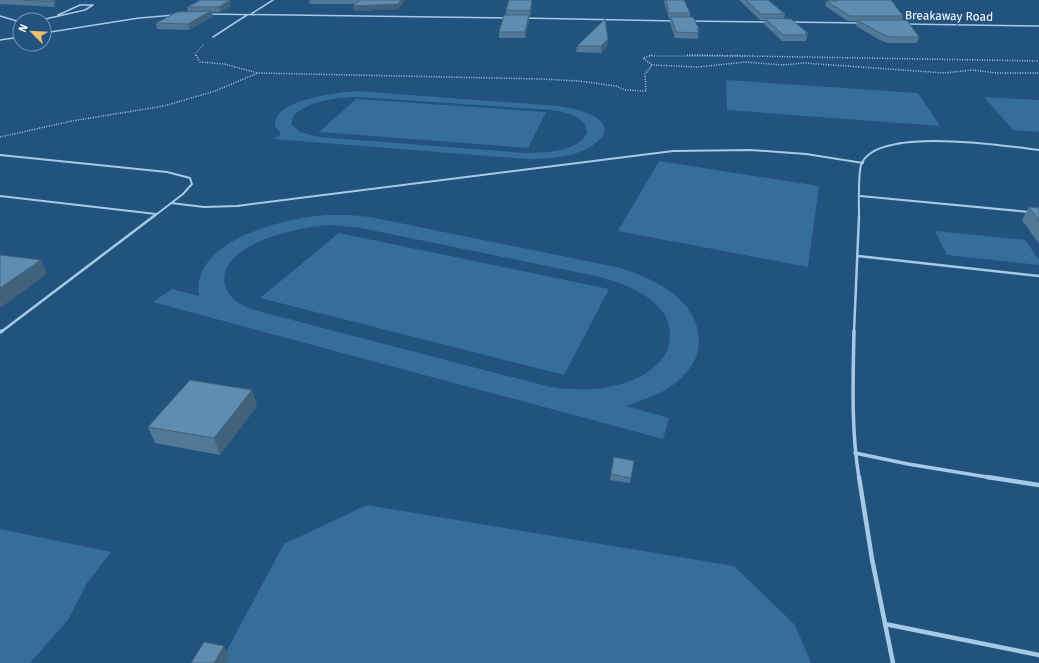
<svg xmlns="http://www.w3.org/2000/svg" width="1039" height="663" font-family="'Fira Sans',sans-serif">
<rect width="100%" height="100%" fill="#22537e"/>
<g fill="#356d9b" fill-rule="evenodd">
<polygon points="726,80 918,93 940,126 727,110"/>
<path d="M356,91L558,106C572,108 585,111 597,118C618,133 590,149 577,153C561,158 544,159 527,159L274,139L281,134L275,126C273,99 337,93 356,91ZM359,97L552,110C565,112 588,117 587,133C578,152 543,153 525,153L319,137L300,132L291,124L294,115C311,100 338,97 359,97Z"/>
<polygon points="984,97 1039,100 1039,132 1013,130"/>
<polygon points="356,99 546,112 528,148 319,132"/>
<polygon points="659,161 819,186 808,267 618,231"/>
<path d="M326,215H350L370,217L616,267C652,277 699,299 699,341C699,357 690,371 678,381C663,394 645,399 626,406L669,418L663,439L153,302L172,289L199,296C190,240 285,218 326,215ZM331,225L361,228L596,276C627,284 678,302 669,344C667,356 656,367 645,374C615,391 579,392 546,386L258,311C244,307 229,300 225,285C216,243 303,226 331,225Z"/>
<polygon points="935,231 1025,240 1039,260 1039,265 947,255"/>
<polygon points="339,233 609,289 564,375 260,298"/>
<polygon points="367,505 734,566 795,625 811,663 220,663 284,544"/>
<polygon points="0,529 111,552 87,583 68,620 30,663 0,663"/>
</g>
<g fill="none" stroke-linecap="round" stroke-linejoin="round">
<g stroke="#a6cae6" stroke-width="1" stroke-dasharray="1 1.5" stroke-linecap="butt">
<polyline points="196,56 195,54 204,44"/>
<polyline points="649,56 746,56"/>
</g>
<g stroke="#a6cae6" stroke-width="1.5" stroke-dasharray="1 1.5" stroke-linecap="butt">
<polyline points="196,55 200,62 224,64 258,73"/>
<polyline points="652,55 643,58 652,65 698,67 746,62 782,65 804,63 945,73 972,70 997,73 1039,73"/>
<polyline points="687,55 1039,61"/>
<polyline points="0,137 72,121 164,106 215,91 258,73 541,79 579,81 616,86 625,90 646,91 645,74 652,65"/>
</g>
<g stroke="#a6cae6" stroke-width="1.5">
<polyline points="41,20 85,10 93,5 80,5 58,15"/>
<polyline points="213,37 247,15"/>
</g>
<g stroke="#a6cae6" stroke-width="2">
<polyline points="0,155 167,172 190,178 192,184 183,194 153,217"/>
<polyline points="0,196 156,214"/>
<polyline points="860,196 1030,212"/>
<polyline points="171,203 204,207 237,206 673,151 751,150 806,154 863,163"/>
<path d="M859,217C859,204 858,176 861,165C875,125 1006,146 1039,150"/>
</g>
<g stroke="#a6cae6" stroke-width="2.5">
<polyline points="858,256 1039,276"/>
<polyline points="1,332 154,216"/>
<polyline points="854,332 859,216"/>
</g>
<g stroke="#a6cae6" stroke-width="3.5">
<path d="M854,331C853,380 851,429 859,478"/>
<polyline points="0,332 2,331"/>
<polyline points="855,453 908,464 993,478"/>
</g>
<g stroke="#a6cae6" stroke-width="4.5">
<polyline points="859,477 872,559 893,663"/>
<polyline points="987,477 1039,485"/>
<polyline points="885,624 1039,655"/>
</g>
<g stroke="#a6cae6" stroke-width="1.5">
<polyline points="207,14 509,18"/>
<polyline points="251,14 273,0"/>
<polyline points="0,16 20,22"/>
<polyline points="523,18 675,21"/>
<polyline points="689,21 769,22"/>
<polyline points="789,22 861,23"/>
<polyline points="905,24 1039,26"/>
<polyline points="44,33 139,18 175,15"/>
<polyline points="0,40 20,37"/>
</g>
</g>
<g fill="#527898">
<polygon points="0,0 55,0 55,7 0,4"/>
<polygon points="309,0 405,0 398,9 354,11 353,6 355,4 310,4"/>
<polygon points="665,0 684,0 690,13 690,17 699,29 698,39 675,38 670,23 670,18 669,18 664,2"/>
<polygon points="740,0 768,0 785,14 784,19 808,33 806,41 782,41 764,24 765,20 760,20 740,1"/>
<polygon points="828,0 891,0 903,16 902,20 919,37 917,43 888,43 880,40 856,26 857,21 848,21 825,6 826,1 829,1"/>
<polygon points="231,6 220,12 212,12 213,16 189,30 157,29 156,23 188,12 187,7"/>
<polygon points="532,6 530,16 529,16 529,21 525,38 499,38 499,32 506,15 506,10"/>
<polygon points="608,45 601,53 576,52 577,46"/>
<polygon points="1029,207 1039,208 1039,244 1022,220"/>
<polygon points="257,406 220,455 155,443 148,427"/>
<polygon points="634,461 630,483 610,480 611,474"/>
</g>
<g fill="#42627c">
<polygon points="53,0 55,0 55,7 53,2"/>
<polygon points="230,0 231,6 220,12 219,7"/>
<polygon points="401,0 405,0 398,9 354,11 353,6"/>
<polygon points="532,0 532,6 530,16 530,11"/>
<polygon points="211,11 213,16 189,30 188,24"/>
<polygon points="529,15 529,21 525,38 525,32"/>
<polygon points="608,39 608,45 601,53 601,46"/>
<polygon points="41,260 47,274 0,308 0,288"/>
<polygon points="252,390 257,406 220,455 214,438"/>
<polygon points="224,646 229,657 226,663 214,663"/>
</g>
<g fill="#5f8cb1" stroke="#42627c">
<polygon points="23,0 53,0 53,2"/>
<polygon points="201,0 230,0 219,7 187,7"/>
<polygon points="360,0 401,0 398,4 353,6"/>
<polygon points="509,0 532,0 530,11 506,10"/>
<polygon points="666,0 684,0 690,13 669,13"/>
<polygon points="746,0 768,0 785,14 761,14"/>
<polygon points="836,0 891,0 903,16 850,16 826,1 837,1"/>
<polygon points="211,11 188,24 156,23 177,12"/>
<polygon points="504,15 529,15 525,32 499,32"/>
<polygon points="671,17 693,17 699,29 697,29 699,33 676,32"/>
<polygon points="765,18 791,19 808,33 805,33 807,35 783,35"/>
<polygon points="605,19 608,39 601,46 577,46"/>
<polygon points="857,20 907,20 919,37 890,37 882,34"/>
<polygon points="1029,207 1039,208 1039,221"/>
<polygon points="0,255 41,260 0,288"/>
<polygon points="190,380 252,390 214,438 148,427"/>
<polygon points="614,457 634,461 631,478 611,474"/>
<polygon points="204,642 224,646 214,663 191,663"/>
</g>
<g text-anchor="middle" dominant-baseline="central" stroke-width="3.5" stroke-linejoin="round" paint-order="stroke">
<g font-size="12" fill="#fff" stroke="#22537e">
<text transform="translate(949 16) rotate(1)">Breakaway Road</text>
</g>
</g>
<g transform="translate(32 32) rotate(294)"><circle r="19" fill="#22537e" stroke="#7a98b2"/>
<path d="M0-3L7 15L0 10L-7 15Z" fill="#f2bc68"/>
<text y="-6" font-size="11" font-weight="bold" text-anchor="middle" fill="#ffffff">N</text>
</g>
</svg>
